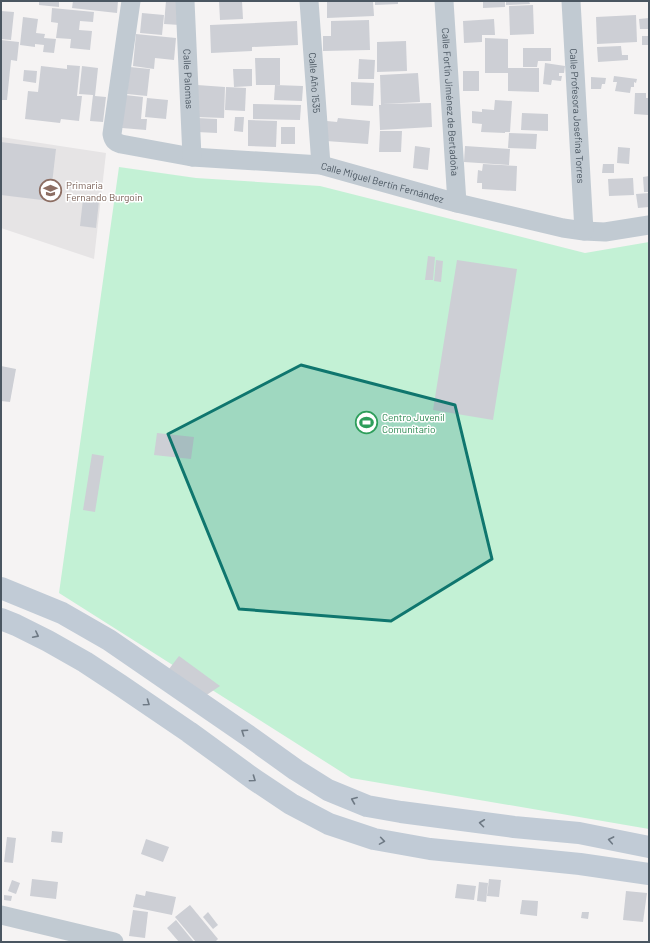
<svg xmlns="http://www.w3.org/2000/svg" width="650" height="943" font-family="Barlow,sans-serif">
<rect width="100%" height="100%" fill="#f5f3f3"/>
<polygon fill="#e6e4e5" points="1,137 106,153 94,259 1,228"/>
<polygon fill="#c3f1d5" points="119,167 196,178 320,186 585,253 649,242 649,829 351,778 59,593"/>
<g fill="#cdcfd5">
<polygon points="39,1 59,1 59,7 39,5"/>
<polygon points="73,1 118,1 117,13 72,8"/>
<polygon points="166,1 182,1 180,25 164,24"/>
<polygon points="219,1 242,1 243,19 220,20"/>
<polygon points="327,1 373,1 374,16 327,18"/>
<polygon points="375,1 398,1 398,4 375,5"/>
<polygon points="483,1 505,1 505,7 483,8"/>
<polygon points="506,1 529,1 530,4 506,5"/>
<polygon points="533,5 534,34 510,35 509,6"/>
<polygon points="52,8 94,12 93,22 80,21 79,30 92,31 90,50 70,48 71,39 56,38 58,23 51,22"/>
<polygon points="1,11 14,12 11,40 1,39"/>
<polygon points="142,13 164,15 162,35 140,33"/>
<polygon points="636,15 637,42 597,44 596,17"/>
<polygon points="23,17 38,19 36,33 45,34 44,38 56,39 54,53 43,52 44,45 35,44 35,47 20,45"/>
<polygon points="649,18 649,29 640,29 639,19"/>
<polygon points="494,19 495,35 482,35 482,42 464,43 463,21"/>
<polygon points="369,20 370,50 323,51 323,36 331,36 331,21"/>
<polygon points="297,21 298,45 252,47 252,51 211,53 210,25"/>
<polygon points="136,34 176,38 174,60 155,58 154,69 133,66"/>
<rect x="642" y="36" width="7" height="9"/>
<polygon points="485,38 508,39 508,68 539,68 539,92 508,91 508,73 485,73"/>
<polygon points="1,40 19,42 17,61 11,60 7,100 1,100"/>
<polygon points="406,41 407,71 377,72 377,42"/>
<polygon points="621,46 622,55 628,55 628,60 598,62 597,47"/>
<polygon points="523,48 551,48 551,61 538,61 537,67 523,67"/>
<polygon points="255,58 280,58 280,85 256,85"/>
<polygon points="359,59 375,60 374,79 358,79"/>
<polygon points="545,63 565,66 564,73 559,73 559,76 562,76 561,81 552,80 551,85 543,84"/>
<polygon points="67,65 80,66 77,96 82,96 79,121 61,119 60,123 25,119 28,91 38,92 41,66 67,69"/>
<polygon points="82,66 98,68 95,96 106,97 103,122 90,121 93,95 79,94"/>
<polygon points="130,67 150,69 147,96 127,94"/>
<polygon points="233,69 252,69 252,86 234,87"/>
<polygon points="24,70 37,71 36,83 23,81"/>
<rect x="463" y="71" width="16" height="20"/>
<polygon points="418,73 420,102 383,104 431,103 432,127 380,130 379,105 381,105 380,75"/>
<polygon points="614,76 637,79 636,83 634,82 634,87 631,87 630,93 615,91 617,82 613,82"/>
<polygon points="591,77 606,78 605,84 602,84 601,89 591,89"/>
<polygon points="351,82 374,83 373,106 351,105"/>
<polygon points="197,85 225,87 224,118 196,117"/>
<polygon points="275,85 303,86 302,101 274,100"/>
<polygon points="226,87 246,88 245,111 225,110"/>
<polygon points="635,93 646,93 646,98 649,98 649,109 648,109 648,115 634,114"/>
<polygon points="125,95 143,97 141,119 147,119 146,130 122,128"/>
<polygon points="147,98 168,100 166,119 145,117"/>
<polygon points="495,100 512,101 510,132 505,132 505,133 481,132 482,124 472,123 472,111 482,112 482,109 494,110"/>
<polygon points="253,104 301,105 300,120 253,119"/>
<polygon points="522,113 548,114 548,131 521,130"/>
<polygon points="235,117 244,117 243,132 234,131"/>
<polygon points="197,118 217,119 217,133 197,132"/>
<polygon points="338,118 370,121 368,144 326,141 327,121 337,122"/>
<polygon points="248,120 277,121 276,147 248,146"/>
<rect x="281" y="127" width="14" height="17"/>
<polygon points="380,131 402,131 401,152 379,152"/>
<polygon points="509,133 537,134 536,149 508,148"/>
<polygon points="1,142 56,149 50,201 1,195"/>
<polygon points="415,146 430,148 428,170 413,168"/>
<polygon points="465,146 510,149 509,165 464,162"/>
<polygon points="618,147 630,148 629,164 617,163"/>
<polygon points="483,164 517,166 516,191 482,189 482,183 477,183 478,170 482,171"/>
<polygon points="603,164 614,164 614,173 602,173"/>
<polygon points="649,176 649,192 644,192 643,177"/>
<polygon points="633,178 634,195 609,196 608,179"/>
<polygon points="649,193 649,207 638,208 636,194"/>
<polygon points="83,199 99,201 96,228 80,226"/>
<polygon points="428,256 435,257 433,280 425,280"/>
<polygon points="436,260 443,261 441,282 434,281"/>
<polygon points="457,260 517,269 493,420 433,410"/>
<polygon points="1,366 16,369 10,402 1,401"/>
<polygon points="157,433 194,437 191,459 154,455"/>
<polygon points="92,454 104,456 95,512 83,510"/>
<polygon points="179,656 220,686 205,696 169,669"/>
<polygon points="52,831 63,832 62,843 51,842"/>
<polygon points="7,837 16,838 13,863 4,862"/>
<polygon points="146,839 169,847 163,862 141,854"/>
<polygon points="32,879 58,882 56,899 30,896"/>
<polygon points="489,879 501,880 499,897 487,896"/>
<polygon points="12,880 20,883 16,894 8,891"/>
<polygon points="479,882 488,883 486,902 477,901"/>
<polygon points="457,884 476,886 474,900 455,898"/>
<polygon points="146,891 176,897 172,915 133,907 136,894 145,896"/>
<polygon points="626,891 647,893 643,922 623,920"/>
<polygon points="4,895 12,896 11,901 4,900"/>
<polygon points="522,900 538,901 537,916 520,914"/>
<polygon points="190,905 218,939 215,942 196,942 175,917"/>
<polygon points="133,910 148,912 145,938 129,936"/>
<polygon points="208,912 218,925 213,929 203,917"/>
<polygon points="582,912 589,912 588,919 581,918"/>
<polygon points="176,920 194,942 179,942 167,928"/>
</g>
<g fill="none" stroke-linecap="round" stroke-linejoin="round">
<g stroke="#c1cad2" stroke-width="19">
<path id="s1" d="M131,1L112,134C113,140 115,142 121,144L192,157L321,165L457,203L563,228L584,231L605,232L649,225"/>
<path id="s2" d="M185,1L192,157"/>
<path id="s3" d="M309,1L321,165"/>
<path id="s4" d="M444,1L457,203"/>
<path id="s5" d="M571,1L584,231"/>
<polyline points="1,915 114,942"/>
</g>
<g stroke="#c1cbd6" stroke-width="22">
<polyline points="1,588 62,613 109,640 250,737 296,770 328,790 367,806 401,812 514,827 579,833 649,847"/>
<polyline points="1,619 16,625 48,641 85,662 120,685 189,732 255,780 291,804 329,824 374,839 430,849 580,864 649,874"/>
</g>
</g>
<defs><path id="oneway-chevron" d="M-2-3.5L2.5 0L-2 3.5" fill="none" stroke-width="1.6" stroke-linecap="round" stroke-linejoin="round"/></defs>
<g stroke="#6e7984">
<use href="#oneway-chevron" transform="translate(36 635) rotate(27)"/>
<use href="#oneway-chevron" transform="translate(147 703) rotate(35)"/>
<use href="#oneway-chevron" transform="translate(244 732) rotate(-146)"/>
<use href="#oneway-chevron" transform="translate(253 779) rotate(35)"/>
<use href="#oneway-chevron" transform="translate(354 800) rotate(-158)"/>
<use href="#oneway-chevron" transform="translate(482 823) rotate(-173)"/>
<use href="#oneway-chevron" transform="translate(611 840) rotate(-169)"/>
<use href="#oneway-chevron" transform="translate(382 841) rotate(9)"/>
</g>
<path fill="#0f766e" fill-opacity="0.2" stroke="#0f766e" stroke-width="3" stroke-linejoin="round" d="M301,365L455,405L492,559L391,621L239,609L168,434Z"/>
<defs>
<symbol id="school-ring" viewBox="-11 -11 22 22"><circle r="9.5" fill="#fff" stroke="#8d6e63" stroke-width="1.5"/><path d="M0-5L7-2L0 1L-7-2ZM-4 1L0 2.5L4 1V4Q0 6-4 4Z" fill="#8d6e63"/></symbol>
<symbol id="stadium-ring" viewBox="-11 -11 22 22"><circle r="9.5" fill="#fff" stroke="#2e9e5b" stroke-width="1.5"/><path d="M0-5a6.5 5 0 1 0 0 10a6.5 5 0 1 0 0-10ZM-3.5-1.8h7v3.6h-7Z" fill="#2e9e5b"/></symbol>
</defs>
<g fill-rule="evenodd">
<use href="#school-ring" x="38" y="178" width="25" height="25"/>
<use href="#stadium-ring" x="354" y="410" width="25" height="25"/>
</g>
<g text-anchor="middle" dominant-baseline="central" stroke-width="3" stroke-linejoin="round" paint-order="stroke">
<g font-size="10" fill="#4a5661" stroke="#fff">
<text stroke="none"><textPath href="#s2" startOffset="78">Calle Palomas</textPath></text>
<text stroke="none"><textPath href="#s3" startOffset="82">Calle Año 1535</textPath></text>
<text stroke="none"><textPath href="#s4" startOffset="101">Calle Fortín Jiménez de Bertadoña</textPath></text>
<text stroke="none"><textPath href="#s5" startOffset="115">Calle Profesora Josefina Torres</textPath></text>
<text stroke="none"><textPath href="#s1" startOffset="414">Calle Miguel Bertín Fernández</textPath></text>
</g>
<g font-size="10" fill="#785e54" stroke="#fff" text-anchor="start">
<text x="66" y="185">Primaria<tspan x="66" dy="12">Fernando Burgoin</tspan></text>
</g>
<g font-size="10" fill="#27864d" stroke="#fff" text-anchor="start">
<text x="382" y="417">Centro Juvenil<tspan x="382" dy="12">Comunitario</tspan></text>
</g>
</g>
<rect width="650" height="943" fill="none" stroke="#4a5661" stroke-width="4"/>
</svg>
